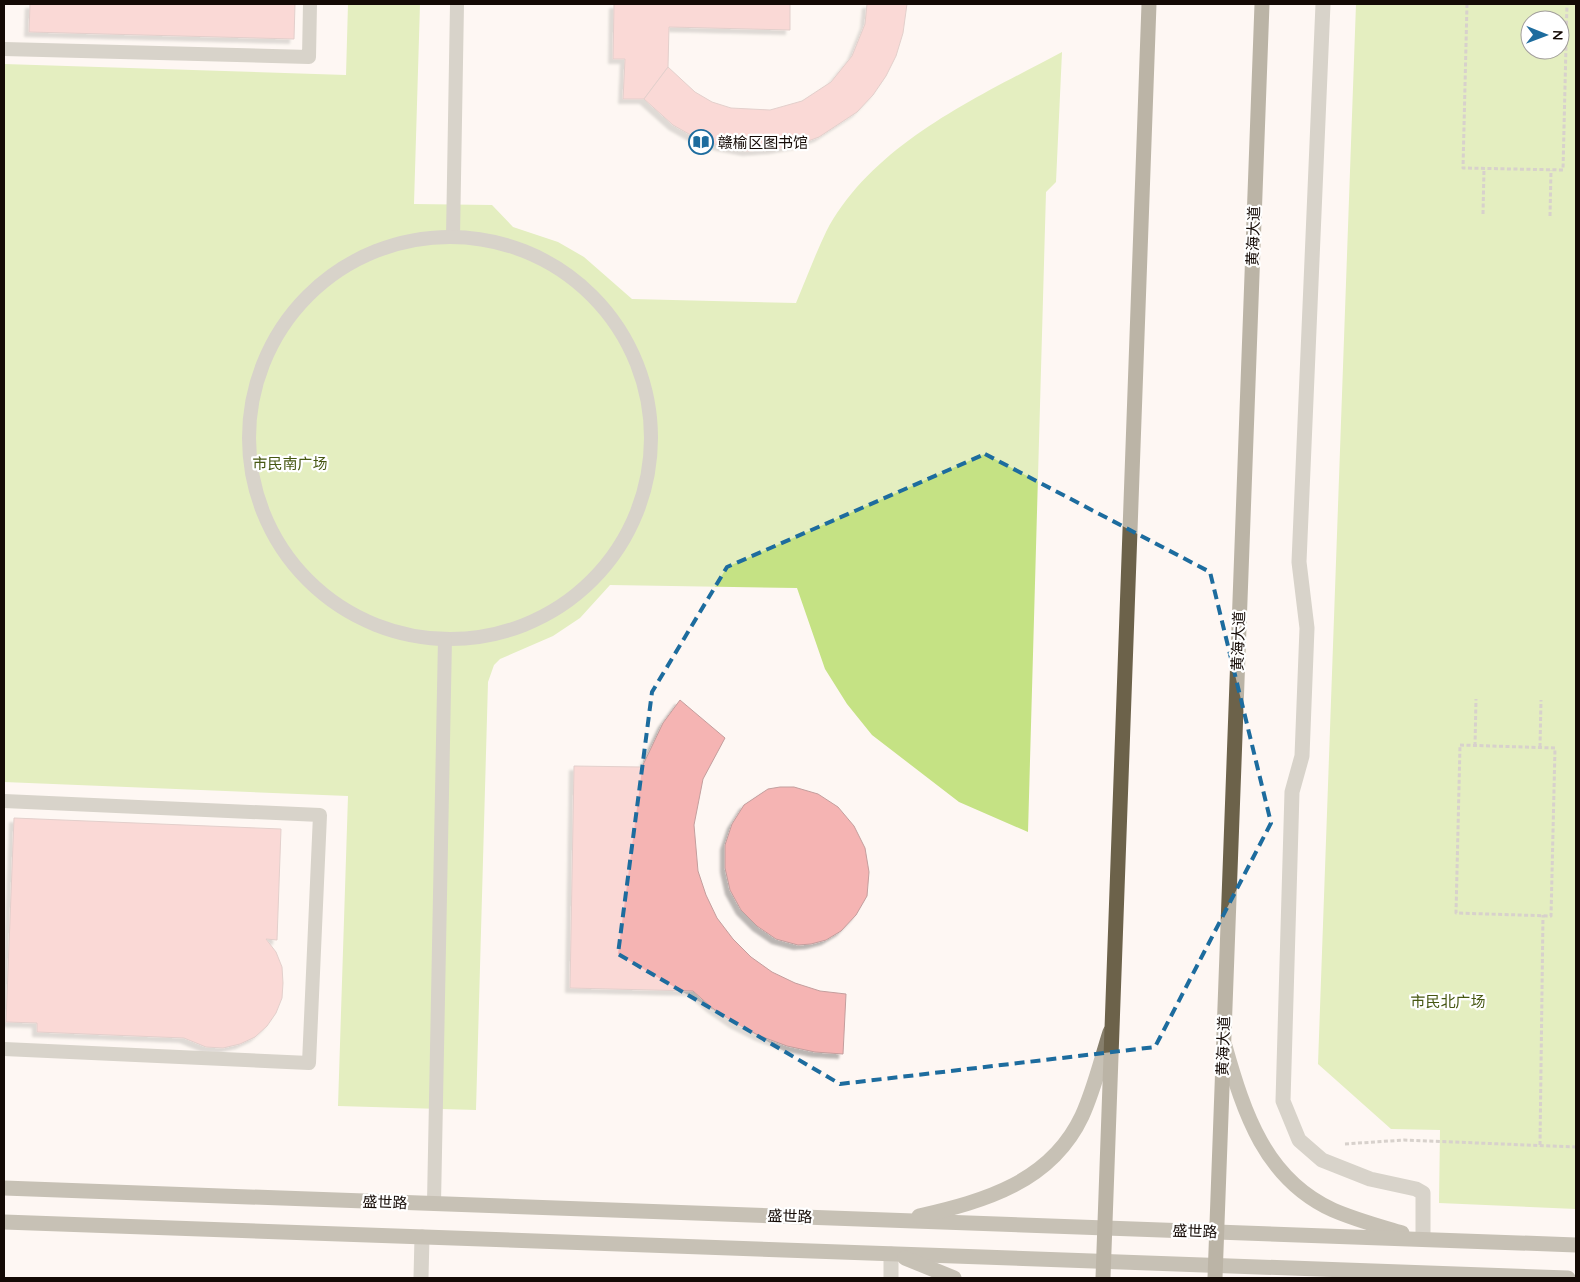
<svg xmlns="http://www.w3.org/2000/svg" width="1580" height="1282" font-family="Quicksand,'Noto Sans SC',sans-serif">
<defs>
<filter id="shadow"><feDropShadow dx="-4.5" dy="4.5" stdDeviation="1" flood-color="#0004"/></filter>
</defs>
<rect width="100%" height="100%" fill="#fef7f3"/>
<g fill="#c5e284" fill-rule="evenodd">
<path d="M348,4H420L414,204L492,205L513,227L558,242L584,257L632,299L796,303C806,279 815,255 826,232C873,143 978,97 1062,52L1056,182L1046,192L1028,832L959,802L872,735L847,704L825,669L797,588L610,585L580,618L553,636L500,659L494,665L488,682L476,1110L338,1106L348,796L4,782V64L346,75Z"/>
<path d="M1356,4H1576V1209L1439,1203L1440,1130L1391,1129L1318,1064ZM1530,20H1560V50H1530Z"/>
</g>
<g fill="#f5b4b3" stroke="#c39e9d" filter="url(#shadow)">
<polygon points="30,4 295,4 294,39 29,32"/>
<polygon points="614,4 790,4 790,30 669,27 668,67 644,99 623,99 625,59 613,59"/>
<polygon points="867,4 907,4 903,33 896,56 886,76 873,95 857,112 819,137 797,145 774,149 747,151 721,146 696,138 673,125 644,99 668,67 695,92 712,102 731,108 770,110 802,101 831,82 852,56 865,24"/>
<polygon points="680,700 725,738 703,779 694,825 698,871 706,895 717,918 733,939 751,957 772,972 795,983 820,991 846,994 843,1054 815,1052 787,1046 760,1036 734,1023 711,1007 693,991 570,988 574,766 642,767 663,723"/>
<polygon points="780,787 794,787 818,794 838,807 854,826 865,848 869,872 867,896 856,915 841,931 826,940 811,944 798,945 776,939 757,926 741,910 730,890 725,868 725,845 732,824 744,805 768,789"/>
<polygon points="14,818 281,829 277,940 266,939 276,952 282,967 283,983 282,998 276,1013 267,1026 255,1037 240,1044 223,1048 206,1047 184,1038 37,1032 37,1023 6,1022"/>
</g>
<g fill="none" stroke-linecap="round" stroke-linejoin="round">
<g stroke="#aaa29e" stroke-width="3" stroke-dasharray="4 2.5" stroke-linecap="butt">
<polyline points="1467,4 1463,168 1563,170 1567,4"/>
<polyline points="1483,214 1484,169"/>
<polyline points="1550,216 1551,170"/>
<polygon points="1460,745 1555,748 1551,916 1456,913"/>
<polyline points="1475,746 1476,699"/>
<polyline points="1540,747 1541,700"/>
<polyline points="1345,1144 1404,1140 1576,1147"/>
<polyline points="1540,1145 1543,915"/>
</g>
<g stroke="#aba699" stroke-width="14">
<polyline points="4,49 309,57 310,4"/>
<polyline points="453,236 457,4"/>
<circle cx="450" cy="438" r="201"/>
<polyline points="4,801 320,815 309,1063 4,1049"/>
<polyline points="434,1203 445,639"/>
</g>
<g stroke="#aba699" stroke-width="15">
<polyline points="1323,4 1299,562 1307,628 1302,756 1292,792 1283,1101 1299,1140 1322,1160 1370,1179 1416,1189 1423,1193 1423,1239"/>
<polyline points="421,1278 422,1237"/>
<polyline points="891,1278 891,1254"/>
</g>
<g stroke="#867e6b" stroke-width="15">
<path d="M1225,1046C1244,1113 1265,1179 1333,1210C1356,1220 1379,1226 1402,1233"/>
<polyline points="4,1188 1576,1245"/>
<path d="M919,1216C985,1201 1051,1182 1082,1116C1094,1090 1101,1060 1110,1032"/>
<polyline points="4,1222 1568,1278"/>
<polyline points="905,1258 954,1278"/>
</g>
<g stroke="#6c624a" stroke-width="15">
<polyline points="1103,1278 1149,4"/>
<polyline points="1215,1278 1262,4"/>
</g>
</g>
<path d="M0 0H1580V1282H0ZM985,454L1210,572L1271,823L1155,1047L840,1084L618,954L652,692L727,567Z" fill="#fef7f3" fill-opacity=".55" fill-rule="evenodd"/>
<path fill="none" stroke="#1d6c9e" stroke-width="4" stroke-dasharray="10 6" stroke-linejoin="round" d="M985,454L1210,572L1271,823L1155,1047L840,1084L618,954L652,692L727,567Z"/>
<defs>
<symbol id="library-ring" viewBox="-11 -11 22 22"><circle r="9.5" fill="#fff" stroke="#1d6c9e" stroke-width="1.5"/><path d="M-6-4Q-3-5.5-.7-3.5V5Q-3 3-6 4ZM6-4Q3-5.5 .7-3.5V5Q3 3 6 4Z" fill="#1d6c9e"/></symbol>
</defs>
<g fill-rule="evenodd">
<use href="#library-ring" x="687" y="128" width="28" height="28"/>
</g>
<g text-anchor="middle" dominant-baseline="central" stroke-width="4.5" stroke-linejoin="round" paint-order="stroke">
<g font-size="15" fill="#140a05" stroke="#fff" text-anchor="start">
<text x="718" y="142">赣榆区图书馆</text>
</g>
<g font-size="15" fill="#140a05" stroke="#fff">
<text transform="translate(1253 236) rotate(-88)">黄海大道</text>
<text transform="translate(1238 641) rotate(-88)">黄海大道</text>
<text transform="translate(1223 1046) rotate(-88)">黄海大道</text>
<text transform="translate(385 1202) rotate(2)">盛世路</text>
<text transform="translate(790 1216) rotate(2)">盛世路</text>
<text transform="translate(1195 1231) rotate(2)">盛世路</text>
</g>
<g font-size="15" fill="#465712" stroke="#fff">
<text x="290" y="463">市民南广场</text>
<text x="1448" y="1001">市民北广场</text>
</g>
</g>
<rect width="1580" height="1282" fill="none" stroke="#140a05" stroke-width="10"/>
<g transform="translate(1545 35) rotate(91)"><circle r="24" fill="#ffffff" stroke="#a19d9b"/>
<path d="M0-4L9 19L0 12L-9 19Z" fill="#1d6c9e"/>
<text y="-8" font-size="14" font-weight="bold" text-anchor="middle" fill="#140a05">N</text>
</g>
</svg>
